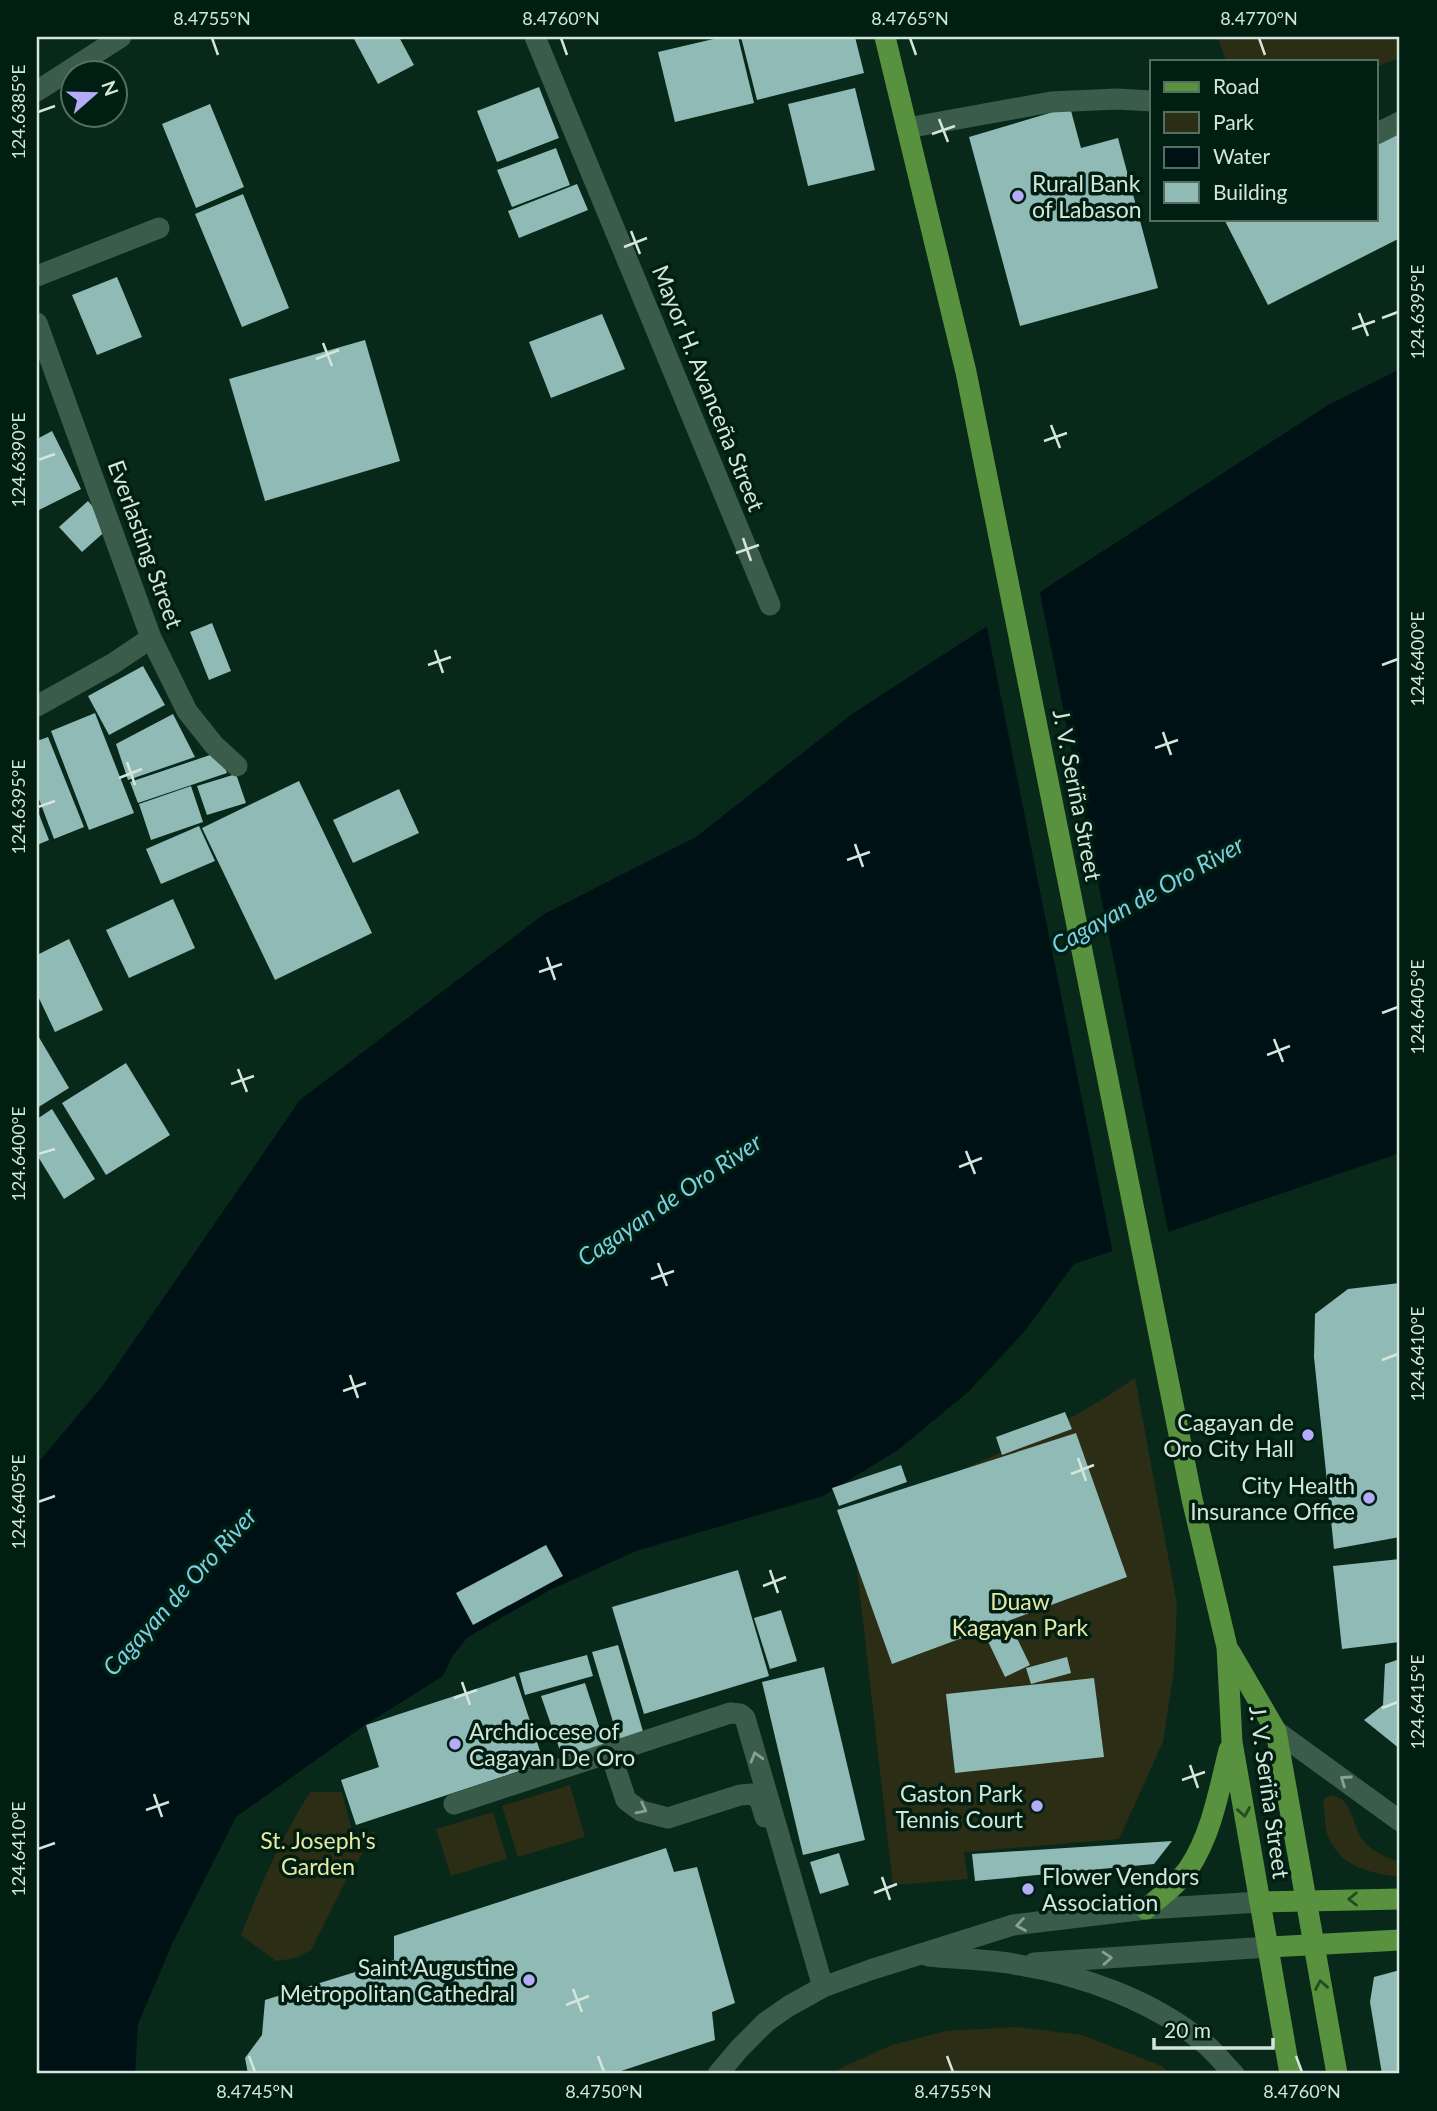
<svg xmlns="http://www.w3.org/2000/svg" width="1437" height="2111" font-family="Lato,sans-serif">
<rect width="100%" height="100%" fill="#08281a"/>
<g fill="#2c2d15">
<polygon points="1217,37 1400,37 1400,58 1376,67 1376,61 1226,61"/>
<path d="M1135,1378L1177,1604L1174,1670L1163,1742L1119,1839L964,1852L968,1879L893,1885L856,1560L848,1515C947,1476 1047,1439 1135,1378Z"/>
<polygon points="570,1785 585,1837 518,1857 502,1806"/>
<path d="M310,1792H342L354,1838L376,1831L345,1882L311,1950L296,1958L276,1961L241,1935C261,1883 281,1839 310,1792Z"/>
<path d="M1330,1795C1354,1797 1351,1827 1365,1843C1375,1853 1388,1857 1400,1863V1877C1372,1873 1343,1869 1329,1839C1324,1828 1325,1812 1323,1800Z"/>
<polygon points="493,1812 507,1859 451,1876 436,1829"/>
<polygon points="1016,2027 1082,2035 1162,2066 1171,2074 828,2074 892,2045 946,2031"/>
</g>
<polygon fill="#001116" points="1400,369 1400,1153 1074,1264 1024,1332 968,1392 898,1450 823,1496 636,1551 548,1591 468,1637 453,1655 443,1676 365,1725 236,1817 172,1944 138,2024 135,2074 37,2074 37,1464 104,1384 300,1100 544,914 696,837 852,714 1328,405"/>
<polygon fill="#08281a" points="1039,588 1169,1235 1113,1254 986,623"/>
<g fill="#8fbab5">
<polygon points="353,37 399,37 414,65 378,84"/>
<polygon points="722,37 738,37 754,103 675,122 658,52"/>
<polygon points="741,37 855,37 864,73 757,100"/>
<polygon points="539,87 559,138 497,162 477,111"/>
<polygon points="855,88 875,170 808,186 788,104"/>
<polygon points="210,104 244,187 196,208 162,124"/>
<polygon points="1070,107 1081,148 1118,138 1158,288 1020,326 969,137"/>
<polygon points="1400,131 1400,238 1268,305 1225,221 1229,219 1376,219 1376,144"/>
<polygon points="556,148 570,185 512,207 497,170"/>
<polygon points="577,184 588,210 519,238 508,211"/>
<polygon points="243,194 289,308 242,327 195,214"/>
<polygon points="117,277 142,337 97,355 72,295"/>
<polygon points="602,314 625,369 551,398 529,342"/>
<polygon points="365,340 400,461 265,501 229,379"/>
<polygon points="52,431 81,489 37,511 37,439"/>
<polygon points="88,501 110,527 82,552 59,527"/>
<polygon points="212,623 231,671 209,680 190,632"/>
<polygon points="143,666 165,705 109,735 88,696"/>
<polygon points="95,713 134,813 89,830 51,731"/>
<polygon points="173,714 195,757 128,780 116,744"/>
<polygon points="48,737 84,827 54,839 37,794 37,741"/>
<polygon points="219,752 227,773 138,803 130,782"/>
<polygon points="236,774 246,803 207,815 197,786"/>
<polygon points="299,781 372,933 275,980 202,828"/>
<polygon points="191,786 203,822 151,840 139,804"/>
<polygon points="399,789 419,833 353,863 333,820"/>
<polygon points="37,809 49,840 37,845"/>
<polygon points="199,826 215,861 161,884 146,849"/>
<polygon points="173,899 195,948 129,978 106,930"/>
<polygon points="69,939 103,1010 55,1032 37,994 37,955"/>
<polygon points="37,1034 69,1088 37,1108"/>
<polygon points="126,1063 170,1135 106,1175 62,1103"/>
<polygon points="52,1109 95,1179 64,1199 37,1155 37,1119"/>
<polygon points="1400,1283 1400,1537 1334,1549 1314,1357 1315,1314 1348,1289"/>
<polygon points="1065,1412 1072,1429 1002,1455 996,1437"/>
<polygon points="1076,1433 1127,1577 892,1664 837,1510"/>
<polygon points="901,1465 907,1482 839,1506 832,1488"/>
<polygon points="546,1545 563,1576 473,1625 456,1593"/>
<polygon points="1400,1559 1400,1642 1342,1649 1333,1566"/>
<polygon points="738,1570 769,1676 644,1714 612,1607"/>
<polygon points="781,1610 797,1661 770,1669 754,1618"/>
<polygon points="1010,1624 1030,1665 1005,1677 985,1635"/>
<polygon points="618,1645 644,1735 619,1742 592,1652"/>
<polygon points="587,1655 593,1676 525,1695 519,1673"/>
<polygon points="1067,1657 1071,1673 1031,1684 1026,1668"/>
<polygon points="1400,1659 1400,1749 1364,1720 1383,1705 1385,1664"/>
<polygon points="824,1667 865,1840 803,1855 762,1682"/>
<polygon points="515,1676 544,1763 356,1825 341,1780 379,1767 366,1725"/>
<polygon points="1094,1678 1104,1757 955,1773 946,1694"/>
<polygon points="585,1683 606,1748 564,1762 541,1696"/>
<polygon points="1172,1841 1154,1864 975,1881 972,1854"/>
<polygon points="666,1848 674,1872 697,1867 735,2003 712,2012 715,2040 612,2074 248,2074 245,2058 262,2035 265,2000 394,1960 394,1936"/>
<polygon points="839,1853 849,1885 820,1894 810,1862"/>
<polygon points="1400,1970 1400,2074 1382,2074 1370,2002 1374,1977"/>
</g>
<g fill="none" stroke-linecap="round" stroke-linejoin="round">
<g stroke="#3c5c4b" stroke-width="21">
<polyline points="535,37 770,605"/>
<polyline points="37,91 121,37"/>
<polyline points="907,128 1051,102 1117,99 1152,101"/>
<polyline points="1376,134 1400,122"/>
<polyline points="37,276 159,228"/>
<polyline points="37,323 151,638 187,711 214,745 237,766"/>
<polyline points="37,706 114,663 151,638"/>
<polyline points="1276,1731 1400,1821"/>
<polyline points="610,1752 626,1800 641,1811 668,1818 740,1795 752,1794 760,1800 765,1817"/>
<polyline points="454,1804 730,1713 740,1714 745,1718 823,1987"/>
<path d="M928,1956C957,1959 986,1959 1014,1964C1079,1974 1153,2000 1204,2043C1215,2052 1224,2064 1234,2074"/>
<polyline points="1034,1963 1268,1947"/>
<polyline points="718,2074 739,2049 766,2022 789,2006 823,1987 870,1970 1013,1925 1146,1909 1260,1902"/>
</g>
<g stroke="#58923e" stroke-width="21">
<polyline points="885,37 966,372 1192,1499 1227,1647 1232,1742 1290,2074"/>
<polyline points="1230,1652 1276,1731 1337,2074"/>
<polyline points="1260,1902 1400,1899"/>
<path d="M1146,1909C1161,1896 1178,1884 1189,1868C1212,1833 1219,1790 1229,1750"/>
<polyline points="1268,1947 1400,1940"/>
</g>
</g>
<defs><path id="oneway-chevron" d="M-2-3.5L2.5 0L-2 3.5" fill="none" stroke-width="1.6" stroke-linecap="round" stroke-linejoin="round" transform="scale(1.75)"/></defs>
<g stroke="#88a193">
<use href="#oneway-chevron" transform="translate(756 1757) rotate(-106)"/>
<use href="#oneway-chevron" transform="translate(1345 1780) rotate(-145)"/>
<use href="#oneway-chevron" transform="translate(642 1809) rotate(27)"/>
<use href="#oneway-chevron" transform="translate(1021 1925) rotate(171)"/>
<use href="#oneway-chevron" transform="translate(1107 1958) rotate(-4)"/>
</g>
<g stroke="#234c23">
<use href="#oneway-chevron" transform="translate(1244 1812) rotate(80)"/>
<use href="#oneway-chevron" transform="translate(1353 1899) rotate(179)"/>
<use href="#oneway-chevron" transform="translate(1321 1985) rotate(-100)"/>
</g>
<path fill="none" stroke="#d4e6db" stroke-width="2.5" d="M212,38L218,55M561,38L567,55M910,38L916,55M1259,38L1265,55M38,112L55,106M939,119L948,142M932,134L955,126M631,231L640,254M624,247L647,238M1359,313L1368,336M1382,318L1398,312M1352,329L1375,321M323,343L332,366M316,359L339,350M1051,425L1060,448M1044,441L1067,433M38,460L55,454M743,538L751,561M736,553L759,545M435,650L443,673M428,665L451,657M1382,665L1398,659M1163,732L1171,755M1155,748L1178,740M127,762L135,785M119,778L142,769M38,807L55,801M855,844L863,867M847,860L870,852M547,957L555,980M539,972L562,964M1382,1013L1398,1007M1274,1039L1283,1062M1267,1055L1290,1046M238,1069L247,1092M231,1084L254,1076M966,1151L975,1174M38,1154L55,1149M959,1167L982,1158M658,1263L667,1286M651,1279L674,1271M1382,1360L1398,1354M350,1375L358,1398M343,1391L366,1383M1078,1458L1086,1481M1071,1474L1094,1465M38,1502L55,1496M770,1570L778,1593M763,1586L786,1577M462,1682L470,1705M454,1698L477,1690M1382,1708L1398,1702M1190,1765L1198,1788M1182,1780L1205,1772M154,1794L162,1817M146,1810L169,1802M38,1849L55,1843M882,1877L890,1900M874,1893L897,1884M573,1989L582,2012M566,2005L589,1996M249,2056L255,2072M598,2056L604,2072M947,2056L953,2072M1296,2056L1302,2072"/>
<g fill="#b5acf8" stroke="#001e11" stroke-width="2.5">
<circle cx="1018" cy="196" r="7"/>
<circle cx="1308" cy="1435" r="7"/>
<circle cx="1369" cy="1498" r="7"/>
<circle cx="455" cy="1744" r="7"/>
<circle cx="1037" cy="1806" r="7"/>
<circle cx="1028" cy="1889" r="7"/>
<circle cx="529" cy="1980" r="7"/>
</g>
<g text-anchor="middle" dominant-baseline="central" stroke-width="7" stroke-linejoin="round" paint-order="stroke">
<g font-size="23" fill="#d4e6db" stroke="#001e11" text-anchor="end">
<text x="1032" y="183" text-anchor="start">Rural Bank<tspan x="1032" dy="26">of Labason</tspan></text>
<text x="1294" y="1422">Cagayan de<tspan x="1294" dy="26">Oro City Hall</tspan></text>
<text x="1355" y="1485">City Health<tspan x="1355" dy="26">Insurance Office</tspan></text>
<text x="469" y="1731" text-anchor="start">Archdiocese of<tspan x="469" dy="26">Cagayan De Oro</tspan></text>
<text x="1023" y="1793">Gaston Park<tspan x="1023" dy="26">Tennis Court</tspan></text>
<text x="1042" y="1876" text-anchor="start">Flower Vendors<tspan x="1042" dy="26">Association</tspan></text>
<text x="515" y="1967">Saint Augustine<tspan x="515" dy="26">Metropolitan Cathedral</tspan></text>
</g>
<g font-size="23" fill="#d4e6db" stroke="#001e11">
<text transform="translate(709 388) rotate(68)">Mayor H. Avanceña Street</text>
<text transform="translate(146 544) rotate(70)">Everlasting Street</text>
<text transform="translate(1078 795) rotate(79)">J. V. Seriña Street</text>
<text transform="translate(1270 1792) rotate(82)">J. V. Seriña Street</text>
</g>
<g font-size="23" fill="#e6e8a3" stroke="#001e11">
<text x="1020" y="1601">Duaw<tspan x="1020" dy="26">Kagayan Park</tspan></text>
<text x="318" y="1840">St. Joseph's<tspan x="318" dy="26">Garden</tspan></text>
</g>
<g font-size="24" font-style="italic" fill="#78d0e2" stroke="#001e11">
<text transform="translate(1147 894) rotate(-29)">Cagayan de Oro River</text>
<text transform="translate(669 1199) rotate(-34)">Cagayan de Oro River</text>
<text transform="translate(179 1591) rotate(-48)">Cagayan de Oro River</text>
</g>
</g>
<rect width="1437" height="2111" fill="none" stroke="#001e11" stroke-width="77"/>
<rect x="1150" y="60" width="228" height="161" fill="#001e11" stroke="#556e62" stroke-width="2"/>
<rect x="1164" y="82" width="35" height="10" fill="#58923e" stroke="#556e62" stroke-width="2"/>
<text x="1213" y="94" font-size="21" fill="#d4e6db">Road</text>
<rect x="1164" y="112" width="35" height="21" fill="#2c2d15" stroke="#556e62" stroke-width="2"/>
<text x="1213" y="130" font-size="21" fill="#d4e6db">Park</text>
<rect x="1164" y="147" width="35" height="21" fill="#001116" stroke="#556e62" stroke-width="2"/>
<text x="1213" y="164" font-size="21" fill="#d4e6db">Water</text>
<rect x="1164" y="182" width="35" height="21" fill="#8fbab5" stroke="#556e62" stroke-width="2"/>
<text x="1213" y="200" font-size="21" fill="#d4e6db">Building</text>
<g transform="translate(94 94) rotate(70)"><circle r="33" fill="#001e11" stroke="#556e62" stroke-width="2"/>
<path d="M0-5L12 26L0 18L-12 26Z" fill="#b5acf8"/>
<text y="-10" font-size="19" font-weight="bold" text-anchor="middle" fill="#d4e6db">N</text>
</g>
<path d="M1154 2038v10h119v-10" fill="none" stroke="#d4e6db" stroke-width="3.5"/>
<text x="1164" y="2038" font-size="21" fill="#d4e6db" stroke="#001e11" stroke-width="5" paint-order="stroke">20 m</text>
<rect x="38" y="38" width="1360" height="2034" fill="none" stroke="#d4e6db" stroke-width="2.5"/>
<g font-size="18" text-anchor="middle" fill="#d4e6db">
<text x="212" y="25">8.4755°N</text>
<text x="561" y="25">8.4760°N</text>
<text x="910" y="25">8.4765°N</text>
<text x="1259" y="25">8.4770°N</text>
<text transform="translate(19 112) rotate(-90)" y="6">124.6385°E</text>
<text transform="translate(1418 312) rotate(-90)" y="6">124.6395°E</text>
<text transform="translate(19 460) rotate(-90)" y="6">124.6390°E</text>
<text transform="translate(1418 659) rotate(-90)" y="6">124.6400°E</text>
<text transform="translate(19 807) rotate(-90)" y="6">124.6395°E</text>
<text transform="translate(1418 1007) rotate(-90)" y="6">124.6405°E</text>
<text transform="translate(19 1154) rotate(-90)" y="6">124.6400°E</text>
<text transform="translate(1418 1354) rotate(-90)" y="6">124.6410°E</text>
<text transform="translate(19 1502) rotate(-90)" y="6">124.6405°E</text>
<text transform="translate(1418 1702) rotate(-90)" y="6">124.6415°E</text>
<text transform="translate(19 1849) rotate(-90)" y="6">124.6410°E</text>
<text x="255" y="2098">8.4745°N</text>
<text x="604" y="2098">8.4750°N</text>
<text x="953" y="2098">8.4755°N</text>
<text x="1302" y="2098">8.4760°N</text>
</g>
</svg>
